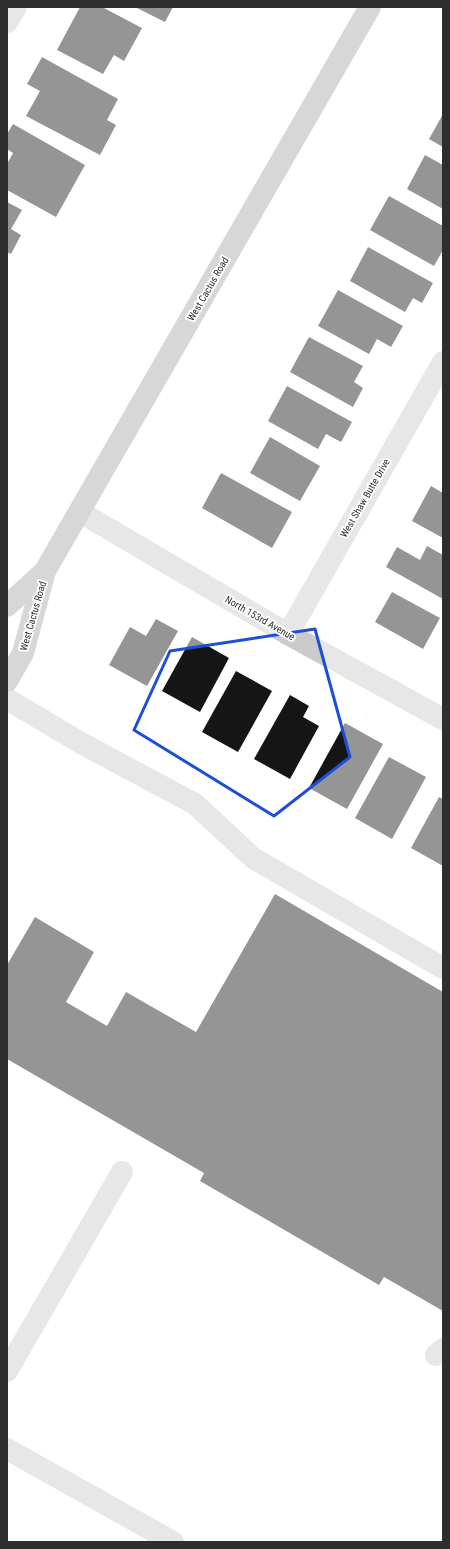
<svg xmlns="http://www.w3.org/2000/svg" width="450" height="1549" font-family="'Roboto Condensed',sans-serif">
<rect width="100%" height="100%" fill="#fff"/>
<g fill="#151515">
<polygon points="80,7 102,7 142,28 124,61 114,55 103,74 57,50"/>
<polygon points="135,7 173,7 165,22"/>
<polygon points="42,57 118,99 107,120 116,125 100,155 26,116 40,91 27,84"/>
<polygon points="443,114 443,147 429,139"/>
<polygon points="13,124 85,165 56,217 7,190 7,164 13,153 7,149 7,134"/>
<polygon points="425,155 443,165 443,209 407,189"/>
<polygon points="389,196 443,226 443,250 434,266 370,230"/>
<polygon points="7,202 22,210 11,229 21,235 11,254 7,252"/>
<polygon points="368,247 433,283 422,303 413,298 405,312 350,281"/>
<polygon points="338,290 403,326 391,347 377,339 369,354 318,326"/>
<polygon points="309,337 363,366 354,382 363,388 353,407 290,372"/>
<polygon points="287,386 352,422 341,442 326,434 318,449 268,421"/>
<polygon points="270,437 320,466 300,501 250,473"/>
<polygon points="221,473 292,512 272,548 202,508"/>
<polygon points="431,486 443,493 443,538 412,521"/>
<polygon points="427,546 443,555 443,599 386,567 397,547 420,560"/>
<polygon points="392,592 440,618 423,649 375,622"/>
<polygon points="156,619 178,631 147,686 109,665 130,627 146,636"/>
<polygon points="192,637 229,658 200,712 162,691"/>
<polygon points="236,671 272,691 238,752 202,732"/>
<polygon points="290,695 309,706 303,717 319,726 290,779 254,759"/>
<polygon points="345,723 383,744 347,809 309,788"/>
<polygon points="389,757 426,777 392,839 355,818"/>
<polygon points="439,797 443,799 443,866 411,848"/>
<polygon points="275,894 443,992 443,1311 384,1277 379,1285 200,1181 204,1173 7,1059 7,965 35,917 94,952 66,1002 107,1026 126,992 196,1032"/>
</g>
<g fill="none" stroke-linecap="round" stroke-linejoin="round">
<g stroke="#cbcbcb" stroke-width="22">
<polyline points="7,22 16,7"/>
<polyline points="80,512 288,634 443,719"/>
<polyline points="288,634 443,362"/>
<polyline points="7,699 81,743 195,804 253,858 443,968"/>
<polyline points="436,1355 443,1349"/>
<polyline points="7,1371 122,1172"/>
<polyline points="7,1449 173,1542"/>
</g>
<g stroke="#a6a6a6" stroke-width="22">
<polyline points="7,606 45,571"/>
<polyline points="7,681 23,653 45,571 370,7"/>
</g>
</g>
<path d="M0 0H450V1549H0ZM315,629L350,757L274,816L134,730L170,651Z" fill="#fff" fill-opacity=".55" fill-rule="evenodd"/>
<path fill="none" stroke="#1d4ed8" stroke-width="3" stroke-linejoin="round" d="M315,629L350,757L274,816L134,730L170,651Z"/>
<g text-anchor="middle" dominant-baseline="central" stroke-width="4" stroke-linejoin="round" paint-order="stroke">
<g font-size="10" fill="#2e2e2e" stroke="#fff">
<text transform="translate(208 289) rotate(-60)">West Cactus Road</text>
<text transform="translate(365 498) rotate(-60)">West Shaw Butte Drive</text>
<text transform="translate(33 616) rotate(-74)">West Cactus Road</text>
<text transform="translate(260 618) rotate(30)">North 153rd Avenue</text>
</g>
</g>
<rect width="450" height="1549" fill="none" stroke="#2e2e2e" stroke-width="16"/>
</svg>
